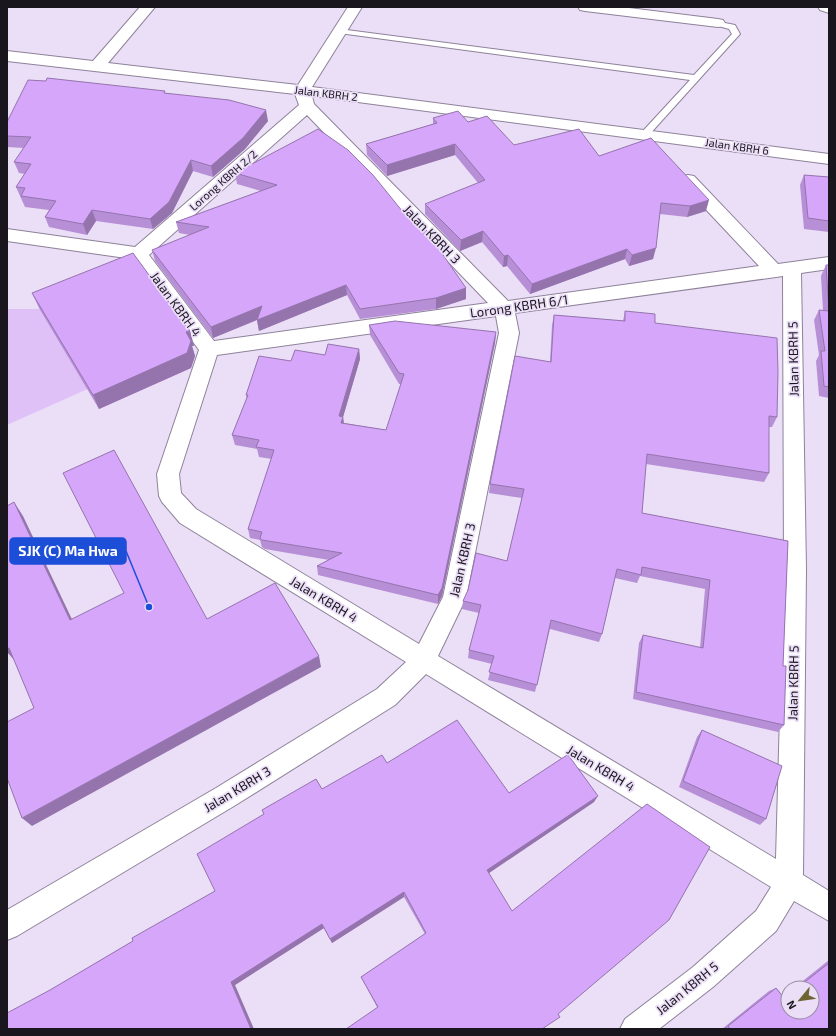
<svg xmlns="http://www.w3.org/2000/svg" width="836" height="1036" font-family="'Exo 2',sans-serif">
<rect width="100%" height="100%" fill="#ebdef7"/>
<polygon fill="#dfc1f8" points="7,309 51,309 92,387 7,425"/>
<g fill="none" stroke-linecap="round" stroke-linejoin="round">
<defs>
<polygon id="lane" points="715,21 735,25 740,34 648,136 642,136 642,132 690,80 339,33 335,31 339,29 694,75 732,34 729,29 715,25"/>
<g id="street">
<path d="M140,7H155L108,63L298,85L348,7H362L312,87L829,154V164L312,96L314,104L508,301L759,266L682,184L680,180L682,176L688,175L694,176L778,264L829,257V269L801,273L806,569L803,875L829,891V921L794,901L776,931L713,987L659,1029H620L625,1019L693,967L756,911L771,887L426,674L395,705L234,806L17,936L7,940V910L216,788L377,689L406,662L180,523L162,502L159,496L157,474L199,350L133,259L7,241V229L135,247L299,105L295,94L7,61V51L93,61ZM307,115L488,303L214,341L149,255ZM783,276L784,569L776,859L438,656L466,598L519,333L515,313ZM496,316L499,333L443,597L419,644L196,509L181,493L179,474L217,355Z"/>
<polygon points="578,7 621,7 718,19 723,20 725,23 723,26 718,27 585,11 580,10"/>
</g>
<polygon id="highway" points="818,7 829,7 829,13 820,10"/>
</defs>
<use href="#lane" stroke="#8e8299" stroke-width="2"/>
<use href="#street" stroke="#8e8299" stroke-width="2"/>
<use href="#highway" stroke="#8e8299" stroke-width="2"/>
<use href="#lane" fill="#fff" fill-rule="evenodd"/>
<use href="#street" fill="#fff" fill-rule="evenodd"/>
<use href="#highway" fill="#fff" fill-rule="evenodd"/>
</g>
<g fill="#b78fd6">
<polygon points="166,93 268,121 245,149 213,177 193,171 172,213 153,229 96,221 87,235 49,227 45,217 49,210 25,207 16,187 25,174 19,173 14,162 24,148 7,147 7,122"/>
<polygon points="433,118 468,122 514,145 599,156 706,211 687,217 660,214 653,259 629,266 625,259 530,294 507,266 503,267 482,242 460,251 425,214 425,204 478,183 455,155 387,176 367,155 366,144 433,124"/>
<polygon points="235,173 403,212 442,254 466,288 466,299 436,309 360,319 347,295 259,331 257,320 213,338 155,261 152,250 190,235 179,233 176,222 261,191 237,184"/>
<polygon points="804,175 829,177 829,232 804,229 800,185"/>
<polygon points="826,265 829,265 829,398 819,396 816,361 819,355 814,320 819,310 823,310 821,276"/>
<polygon points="32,293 190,331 194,346 192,346 195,356 191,368 99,409 39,308"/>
<polygon points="625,311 655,323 777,417 772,427 769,427 769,473 764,482 646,464 642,513 788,541 783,666 784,725 778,732 633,699 639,643 643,635 700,648 705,589 640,576 637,583 615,578 602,634 599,642 550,629 535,692 488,680 492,664 468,658 469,650 479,613 462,609 463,601 507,561 522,498 489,493 490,484 550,362 552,325 554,315 623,321"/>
<polygon points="369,325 496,332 495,343 442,596 438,604 318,575 317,566 329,560 265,549 262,547 260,540 250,538 248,529 272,459 259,457 257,449 235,445 232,435 247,399 246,395 291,361 359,349 360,359 343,417 344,423 386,430 401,384 399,384 370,335"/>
<polygon points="702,730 766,819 760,825 679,787 697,737"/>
<polygon points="387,763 509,793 594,802 489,873 558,1014 557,1019 377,1007 361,977 425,934 404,897 332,943 324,928 235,985 50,990 133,941 215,891 322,789"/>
<polygon points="829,960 829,1029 722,1029 769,991 776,988 783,996 788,992 788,1012 812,988 794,988"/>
</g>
<g fill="#9574ae">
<polygon points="266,110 268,121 245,149 213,177 211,166"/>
<polygon points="455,144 455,155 387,176 387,165"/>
<polygon points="191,160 193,171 172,213 153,229 150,219"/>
<polygon points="709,200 706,211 687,217 690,206"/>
<polygon points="92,210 96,221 87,235 83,224"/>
<polygon points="483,231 482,242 460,251 461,240"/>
<polygon points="443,247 442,258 439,249"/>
<polygon points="656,248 653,259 629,266 632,255"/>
<polygon points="627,249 625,259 530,294 532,284"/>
<polygon points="508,255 507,266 503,267 504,256"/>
<polygon points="346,285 347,295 259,331 257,320"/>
<polygon points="466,288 466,299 436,309 436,298"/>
<polygon points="262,306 264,317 213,338 211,327"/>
<polygon points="190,331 194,346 192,346 195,356 191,368 99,409 93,395 186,332"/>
<polygon points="496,332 495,343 442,596 438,604 438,595"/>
<polygon points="359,349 360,359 343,417 344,426 342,432 339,416"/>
<polygon points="14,502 23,516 78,632 70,620"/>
<polygon points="9,648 15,661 7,652 7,649"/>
<polygon points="319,656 321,667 32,826 22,818"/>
<polygon points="598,796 594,802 486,875 487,870"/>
<polygon points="404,892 404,897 332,943 330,939"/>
<polygon points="322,924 324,928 235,985 254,1029 251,1029 231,982"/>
</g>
<g fill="#d5a6f9" stroke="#9574ae">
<polygon points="47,78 165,91 164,93 229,100 266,110 243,138 211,166 191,160 169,202 150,219 92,210 83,224 45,217 56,201 21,196 25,188 16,187 31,164 14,162 31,137 7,136 7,122 28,80 46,81"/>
<polygon points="458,111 468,122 487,116 514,145 579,129 599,156 651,138 709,200 690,206 661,203 656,248 632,255 627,249 532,284 508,255 504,256 483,231 461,240 425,204 485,180 455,144 387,165 366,144 437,123 433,118"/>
<polygon points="318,129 348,150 373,175 403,212 407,211 443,247 439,249 466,288 436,298 360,309 346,285 257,320 262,306 211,327 152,250 209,227 176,222 277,185 235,173"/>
<polygon points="804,175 829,177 829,221 808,218"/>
<polygon points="133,253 190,331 186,332 191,341 187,353 93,395 32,293"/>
<polygon points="826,265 829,265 829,387 824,386 821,351 825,351 819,310 829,311"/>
<polygon points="625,311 655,314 655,323 777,338 778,372 777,417 769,416 769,473 647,454 642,513 788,541 783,666 786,666 784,725 636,692 643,635 703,648 710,580 642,567 641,575 617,569 602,634 551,620 537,685 489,672 494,656 469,650 481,605 463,601 468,590 476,553 507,561 524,489 490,484 515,356 551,362 554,315 625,321"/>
<polygon points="395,321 496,332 442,588 438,595 317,566 342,553 262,540 260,538 262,532 248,529 274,450 256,447 259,440 232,435 248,395 246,395 259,356 291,361 295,350 325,355 328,344 359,349 339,416 343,417 341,423 386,430 404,374 399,373 369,325"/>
<polygon points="114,450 207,619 275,583 319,656 22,818 7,778 7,722 34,708 9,648 7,649 7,506 14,502 70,620 124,593 63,473"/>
<polygon points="457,720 509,793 567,755 569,756 598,796 487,870 512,911 647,804 710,847 669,920 558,1014 560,1017 542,1029 346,1029 378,1007 361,977 426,933 404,892 330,939 322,924 231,982 251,1029 7,1029 7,1013 50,990 133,941 132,938 215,891 197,854 264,814 262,810 316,779 322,789 382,755 387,763"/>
<polygon points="702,730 782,766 766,819 683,781"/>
<polygon points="829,963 829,1029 730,1029 728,1026 776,988 784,998 788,995 788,1012 812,1012 812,988 797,988"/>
</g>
<g text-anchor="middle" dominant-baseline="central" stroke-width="3.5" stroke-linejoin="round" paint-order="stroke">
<g font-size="11" fill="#1a161e" stroke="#ebdef7">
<text transform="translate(326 93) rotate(7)">Jalan KBRH 2</text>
<text transform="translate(737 146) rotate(8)">Jalan KBRH 6</text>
<text transform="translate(223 180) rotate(-41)">Lorong KBRH 2/2</text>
</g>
<g font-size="13" fill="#1a161e" stroke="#ebdef7">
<text transform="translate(432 234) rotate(46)">Jalan KBRH 3</text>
<text transform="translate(176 304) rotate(54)">Jalan KBRH 4</text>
<text transform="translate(519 306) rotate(-8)">Lorong KBRH 6/1</text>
<text transform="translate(793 359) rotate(-91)">Jalan KBRH 5</text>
<text transform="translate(462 560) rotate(-77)">Jalan KBRH 3</text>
<text transform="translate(324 599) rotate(31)">Jalan KBRH 4</text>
<text transform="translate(793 683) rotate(-89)">Jalan KBRH 5</text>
<text transform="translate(601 768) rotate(31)">Jalan KBRH 4</text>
<text transform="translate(237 789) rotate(-31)">Jalan KBRH 3</text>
<text transform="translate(687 988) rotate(-39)">Jalan KBRH 5</text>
</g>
</g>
<path fill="none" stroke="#1d4ed8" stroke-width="1.5" d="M149 607L126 551"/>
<circle fill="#1d4ed8" stroke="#ebdef7" stroke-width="1.5" cx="149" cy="607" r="4"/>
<rect fill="#1d4ed8" stroke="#1d4ed8" stroke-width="1.5" x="10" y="538" width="116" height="26" rx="4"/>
<g font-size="14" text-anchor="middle" font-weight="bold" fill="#fff">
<text x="68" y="556">SJK (C) Ma Hwa</text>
</g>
<rect width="836" height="1036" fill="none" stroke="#1a161e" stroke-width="16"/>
<g transform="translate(800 1000) rotate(241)"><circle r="19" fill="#ebdef7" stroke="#978ea0"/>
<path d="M0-3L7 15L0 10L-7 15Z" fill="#6d6431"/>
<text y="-6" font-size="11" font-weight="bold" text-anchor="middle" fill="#1a161e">N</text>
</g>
</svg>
